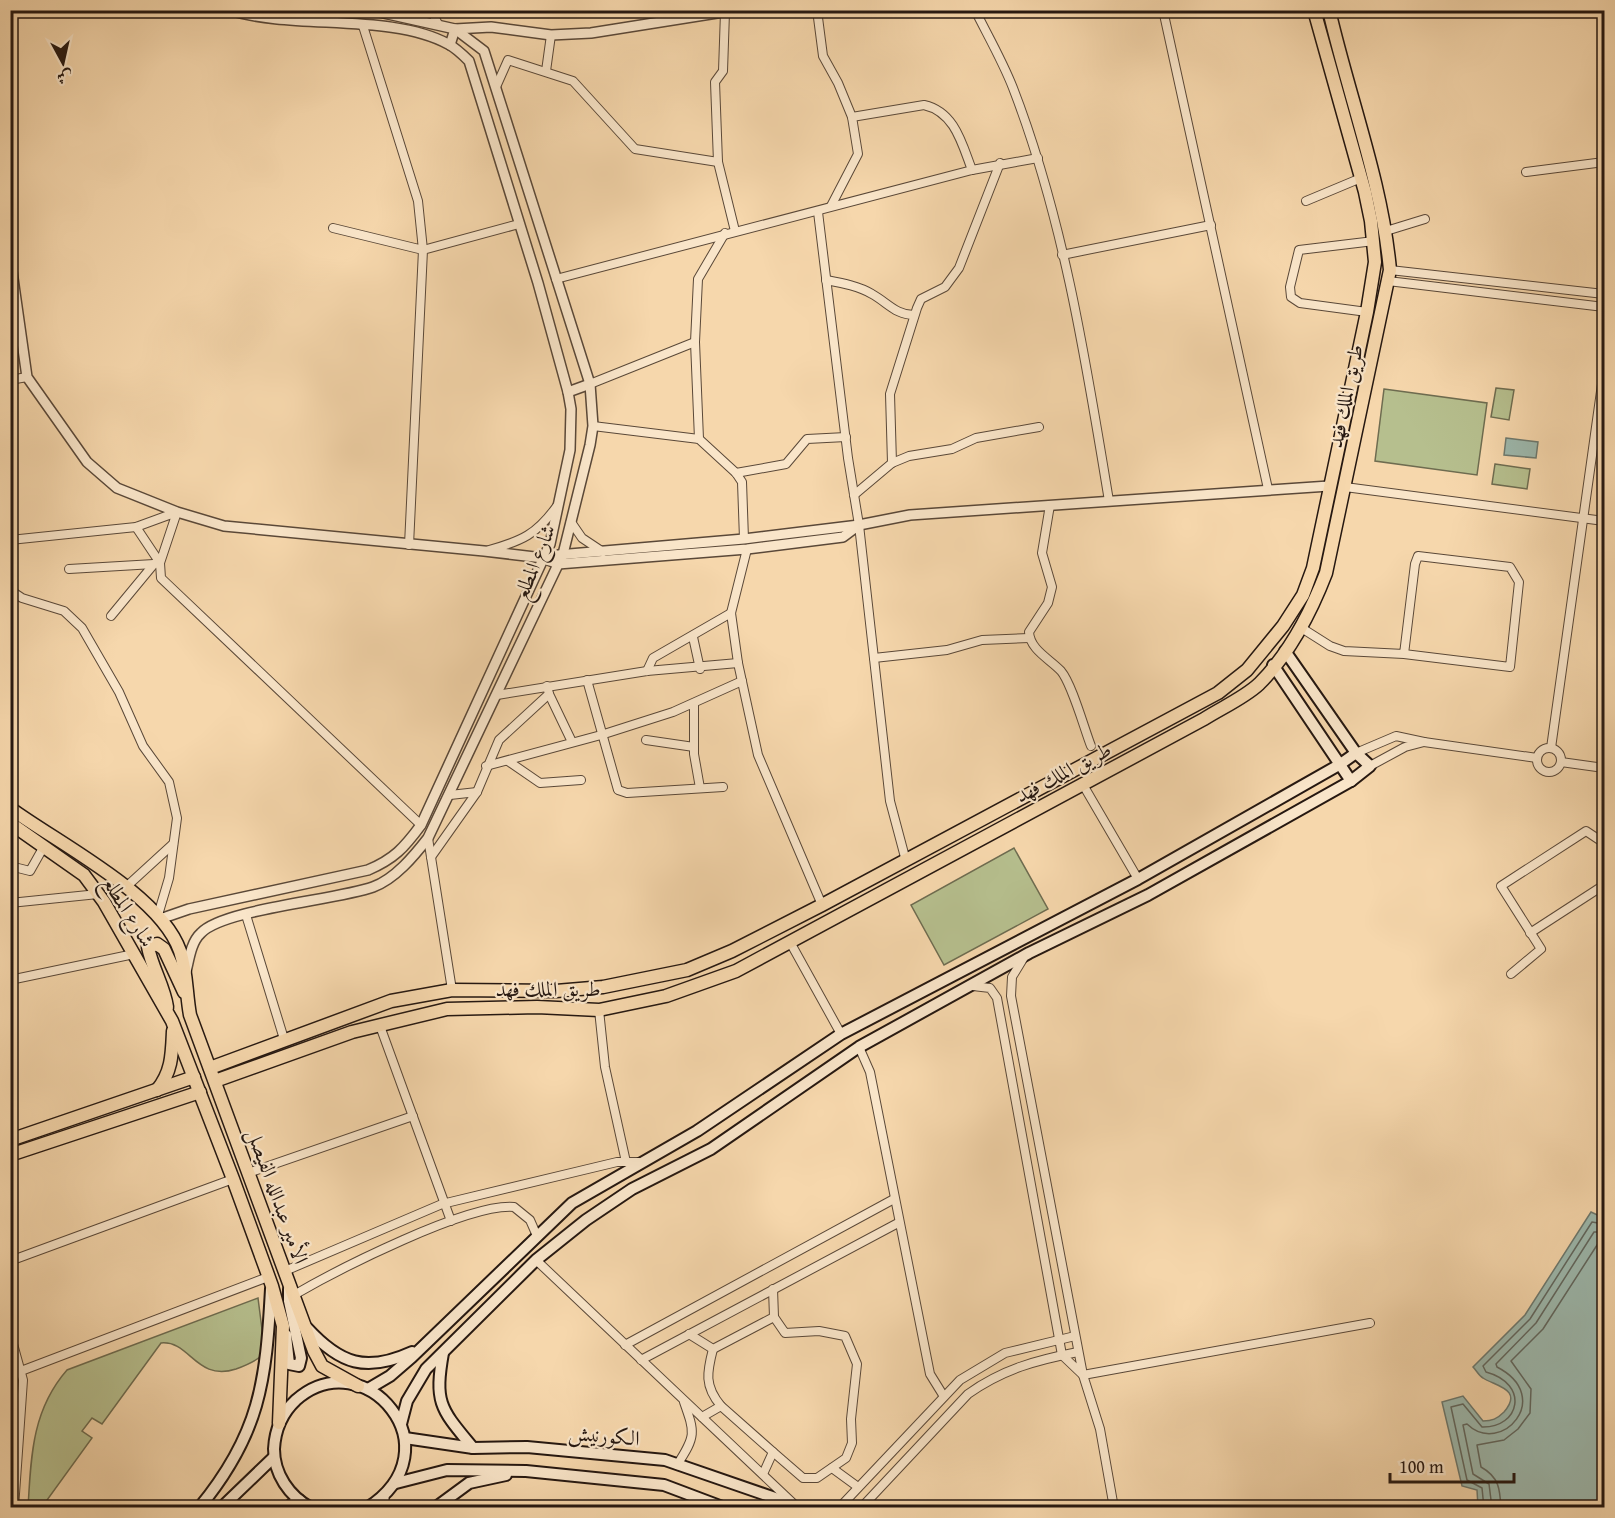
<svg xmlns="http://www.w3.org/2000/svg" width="1615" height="1518" font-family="'Gentium Book Plus',Amiri,serif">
<rect width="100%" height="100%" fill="#f6d7ac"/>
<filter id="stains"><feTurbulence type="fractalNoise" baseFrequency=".00333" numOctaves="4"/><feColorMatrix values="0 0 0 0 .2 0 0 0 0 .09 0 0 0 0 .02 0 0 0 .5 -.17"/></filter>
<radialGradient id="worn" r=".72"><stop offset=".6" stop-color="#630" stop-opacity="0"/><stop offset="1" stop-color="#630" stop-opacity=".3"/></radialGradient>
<g fill="#b6bf8e" stroke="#6e6c50" stroke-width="1.5">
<polygon points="1496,388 1514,390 1509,420 1491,417"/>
<polygon points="1384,389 1487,403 1477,475 1375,461"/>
<polygon points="1495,464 1530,469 1527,489 1492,484"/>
<polygon points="1014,848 1048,909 944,965 911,905"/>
<path d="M258,1298L265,1353C257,1361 247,1365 236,1369C196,1382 190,1340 161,1343L102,1424L92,1418L82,1431L92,1438L42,1507L28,1508C31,1456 32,1410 67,1370Z"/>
</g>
<g fill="#9db9ae" stroke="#6d796f" stroke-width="1.5">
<polygon points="1506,438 1538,442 1536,458 1504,455"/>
<path d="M1591,1212L1604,1218V1507H1478L1477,1490L1462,1486L1442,1402L1463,1396L1483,1421C1492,1421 1497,1419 1504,1412C1524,1389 1495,1386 1483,1378C1479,1376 1476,1370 1473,1367L1525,1315Z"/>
</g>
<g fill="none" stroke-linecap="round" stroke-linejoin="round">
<g stroke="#626860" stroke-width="1.5">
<path d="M1484,1508L1482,1488L1467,1480L1451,1407L1463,1404L1482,1427C1520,1428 1530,1384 1486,1372L1483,1366L1530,1319L1592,1222L1604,1224"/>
<path d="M1492,1508L1489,1484L1473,1474L1463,1425L1467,1424C1501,1457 1555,1397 1497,1367L1496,1364L1536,1323L1594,1232H1604"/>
<path d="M1501,1508C1500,1489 1499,1477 1481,1467L1477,1445L1504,1440L1518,1429L1530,1413L1531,1389L1511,1361L1543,1329L1599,1242L1604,1241"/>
</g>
<defs>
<g id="minor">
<polyline points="431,10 438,24"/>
<polyline points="817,10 823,56 838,83 852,117 858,154 831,206"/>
<path d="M975,10C988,36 1003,62 1013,88C1064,220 1086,362 1109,501"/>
<polyline points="1163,10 1268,489"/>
<polyline points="546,71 551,35"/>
<polyline points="496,87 508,60 573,81 635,149 718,162 715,82 723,71 725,12"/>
<path d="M852,117L924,105C955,112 962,144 972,170"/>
<polyline points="718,162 735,231"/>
<polyline points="1526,172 1604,162"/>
<polyline points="1306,201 1361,178"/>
<polyline points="818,212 848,458 859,525 890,801 906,861"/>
<polyline points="333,228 423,250 418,201 363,26"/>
<polyline points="1386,231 1425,219"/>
<polyline points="1062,255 1211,225"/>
<polyline points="1390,270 1604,294"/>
<polyline points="556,279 972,170 1038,158"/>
<path d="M826,280C842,283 859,286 872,294C888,303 896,315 914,315"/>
<polyline points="1388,281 1604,307"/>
<polyline points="1367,312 1300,303 1291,297 1290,287 1299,250 1374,241"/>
<polyline points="695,342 699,439"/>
<polyline points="10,380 27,377"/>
<polyline points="590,384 695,342 698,279 725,233"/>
<polyline points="593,426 699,439 736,473 742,482 744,539"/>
<polyline points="892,463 890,394 917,308 921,299 945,287 959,268 1000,163"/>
<polyline points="736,473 786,464 807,439 846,437"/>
<polyline points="1345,487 1604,521"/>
<polyline points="854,495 892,463 909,456 952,449 976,438 1039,427"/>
<path d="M1050,505L1042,553L1052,587L1048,603L1029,632C1030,650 1050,659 1061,671C1072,684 1084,728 1091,746"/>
<polyline points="571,522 582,538 603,552"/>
<polyline points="136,527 160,563 161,578 421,825"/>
<polyline points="10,540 136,527 177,512 160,563 154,564 111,616"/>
<polyline points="409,545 423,250 519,224"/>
<polyline points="747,549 731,613 738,663 758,755 822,905"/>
<path d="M489,550C522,541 537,534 557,506"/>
<polyline points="69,569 154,564"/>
<polyline points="10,590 22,598 64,611 82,628 119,692 143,746 169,782 177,818 169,878 158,915"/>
<polyline points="1300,627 1330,646 1344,651 1404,654 1510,667 1519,582 1510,567 1418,556 1415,564 1404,654"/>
<polyline points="693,637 700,669"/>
<polyline points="874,658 947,650 982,640 1029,638"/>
<polyline points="647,671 653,658 731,613"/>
<polyline points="587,680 618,790 627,793 723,787"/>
<polyline points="549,694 572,742"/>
<polyline points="497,695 647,671 738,663"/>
<polyline points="694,704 694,754 700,788"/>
<polyline points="646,740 694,747"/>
<polyline points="1424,742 1537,758"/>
<polyline points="1551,748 1604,370"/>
<circle cx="1549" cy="760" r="12"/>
<polyline points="1356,753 1396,736 1424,742 1405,747 1370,766"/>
<polyline points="508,761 540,783 581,780"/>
<polyline points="1561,762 1604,768"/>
<polyline points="486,766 601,735 673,712 742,681"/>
<polyline points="1082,783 1138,879"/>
<polyline points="450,795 477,792"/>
<polyline points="428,838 452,990"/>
<polyline points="431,857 477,792 499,740 549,694 547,686"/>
<polyline points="10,866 30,871 43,848"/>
<polyline points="126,887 173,844"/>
<polyline points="10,903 98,894"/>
<polyline points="246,915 284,1039"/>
<polyline points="1530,933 1604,885"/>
<polyline points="790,942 841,1034"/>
<polyline points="1511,974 1541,949 1501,886 1586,831 1604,843"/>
<polyline points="10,980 134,954"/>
<polyline points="973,986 990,988 997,998 1062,1355 1083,1375 1011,996 1012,977 1023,959"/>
<polyline points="599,1010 605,1067 626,1162"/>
<polyline points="380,1026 451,1221"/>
<polyline points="859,1047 870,1072 930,1374 943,1395"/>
<polyline points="248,1173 413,1116"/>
<polyline points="536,1260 798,1508"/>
<polyline points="10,1261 233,1179"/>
<polyline points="285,1271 442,1204 617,1162 639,1162"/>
<path d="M294,1295C337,1270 468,1203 514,1207L530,1220L537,1236"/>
<polyline points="10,1333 23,1380 14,1508"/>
<polyline points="689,1334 713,1349 774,1317 773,1289"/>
<polyline points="625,1345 894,1199"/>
<path d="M713,1349C707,1372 704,1386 721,1406"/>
<polyline points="641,1360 898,1223"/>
<polyline points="21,1371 268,1277"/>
<polyline points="702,1417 721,1406 773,1452 763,1474"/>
<polyline points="773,1452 803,1478 817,1478 846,1458 852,1443 851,1419 857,1364 845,1336 819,1331 785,1333 774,1317"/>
<path d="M677,1465C696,1436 695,1433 684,1402"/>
<polyline points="832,1468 858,1487"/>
<polyline points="839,1508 960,1380 1005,1353 1075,1336"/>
<path d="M861,1508L968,1394C1003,1369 1037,1360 1078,1352"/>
<polyline points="1114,1508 1100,1429 1083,1375 1370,1323"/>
</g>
<g id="tertiary">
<polyline points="450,45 455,29 491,27 551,35 591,33 736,10"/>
<polyline points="10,257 27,377 87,462 117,488 177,512 224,526 484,551 543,558 558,564 747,549 843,537 859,525"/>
<polyline points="568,392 590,384"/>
<polyline points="558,555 744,539 859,525 910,515 1329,486"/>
<path d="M160,919L189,909L368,870C394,859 404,848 421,825L550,544L570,450L571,409L568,392L538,283L469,61C463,55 456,48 448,44C391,13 294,30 229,10"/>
<path d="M186,972C189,959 191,942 201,933C223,909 337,900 373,887C395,879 414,856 428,838L563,554L590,445L593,426L590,384L484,51L455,29L370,10"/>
<polyline points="384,1508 384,1497"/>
</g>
<g id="secondary">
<polyline points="1273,665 1351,781"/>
<path d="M307,1328C340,1364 366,1373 412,1352"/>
<polyline points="286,1335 289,1364 299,1366 301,1358 289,1301 289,1289"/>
<path d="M443,1353C434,1404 441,1409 473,1448"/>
<polyline points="368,1389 390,1376 412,1357 572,1203 697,1131 841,1034 1138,879 1339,765 1356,753"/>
<polyline points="401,1424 407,1401 426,1369 536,1260 586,1220 632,1189 711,1149 859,1047 1029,953 1148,895 1351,781 1370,766 1356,753 1285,651"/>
<polyline points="405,1438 473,1448 527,1447 665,1460 778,1499 792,1508"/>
<polyline points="396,1483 447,1470 526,1471 664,1485 725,1508"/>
<path d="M199,1508C260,1434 266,1382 271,1289"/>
<polyline points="221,1508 274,1457"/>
<polyline points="286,1508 299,1500"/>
<path d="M311,1508C289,1496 274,1474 274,1449C275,1430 282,1413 296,1400C364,1340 459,1449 367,1508"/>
<polyline points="435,1508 469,1483 506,1475"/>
</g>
<g id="primary">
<path d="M10,808C59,844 160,894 180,951C187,972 186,993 190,1015L314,1351L322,1366L358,1386"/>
<polyline points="10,823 84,875 104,902 172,1021 233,1179 272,1286 283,1326 279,1423"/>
<path d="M167,1007C164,986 152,968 148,947L157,944L164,949L184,992"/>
<polyline points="210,1068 391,1001 452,990 556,991 603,987 687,970 732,951 822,905 1218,693 1247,670 1283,626 1303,595 1313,568 1367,312 1375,262 1371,221 1365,192 1314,10"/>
<path d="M215,1081L352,1032L447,1009L537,1007L599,1010L666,996L736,971L1204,719C1221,708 1244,698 1259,684C1289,654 1311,612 1326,573L1390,270C1382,182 1349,97 1329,10"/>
<path d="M157,1090C172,1072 172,1054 173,1031"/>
<polyline points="10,1140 194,1077"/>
<polyline points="10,1155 200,1092"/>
</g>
</defs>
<use href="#minor" stroke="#5a4838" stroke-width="10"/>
<use href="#tertiary" stroke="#5a4838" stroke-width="12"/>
<use href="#secondary" stroke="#261811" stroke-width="14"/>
<use href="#primary" stroke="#261811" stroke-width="15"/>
<use href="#minor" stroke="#f9e5c9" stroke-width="8"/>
<use href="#tertiary" stroke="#f9e5c9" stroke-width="9"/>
<use href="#secondary" stroke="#f9e5c9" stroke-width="10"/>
<use href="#primary" stroke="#f6d7ac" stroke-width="12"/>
</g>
<g text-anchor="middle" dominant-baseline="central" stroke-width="4.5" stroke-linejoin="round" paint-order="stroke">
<g font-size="21" fill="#261811" stroke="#f9e5c9">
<text transform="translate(1345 396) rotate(-78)">طريق الملك فهد</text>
<text transform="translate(534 562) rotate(-68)">شارع المطلع</text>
<text transform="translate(1063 772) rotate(-28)">طريق الملك فهد</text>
<text transform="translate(129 911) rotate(58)">شارع المطلع</text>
<text x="548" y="988">طريق الملك فهد</text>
<text transform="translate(278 1196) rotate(70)">الأمير عبدالله الفيصل</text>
<text transform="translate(604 1435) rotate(5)">الكورنيش</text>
</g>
</g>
<rect width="1615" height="1518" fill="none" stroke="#f6d7ac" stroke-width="36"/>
<rect x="12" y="12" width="1591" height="1494" fill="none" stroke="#261811" stroke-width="3"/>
<rect x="18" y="18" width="1579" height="1482" fill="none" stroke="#261811" stroke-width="1.5"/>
<g transform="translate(63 63) rotate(172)" stroke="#f9e5c9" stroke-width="4.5" paint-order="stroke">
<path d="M0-4.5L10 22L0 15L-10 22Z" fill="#261811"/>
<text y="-9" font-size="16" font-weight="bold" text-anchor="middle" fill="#261811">ش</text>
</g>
<path d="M1390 1473v9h124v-9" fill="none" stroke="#261811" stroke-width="3"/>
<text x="1399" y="1473" font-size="18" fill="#261811" stroke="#f9e5c9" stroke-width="4.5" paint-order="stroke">100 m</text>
<rect width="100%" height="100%" filter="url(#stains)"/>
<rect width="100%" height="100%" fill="url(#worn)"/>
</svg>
